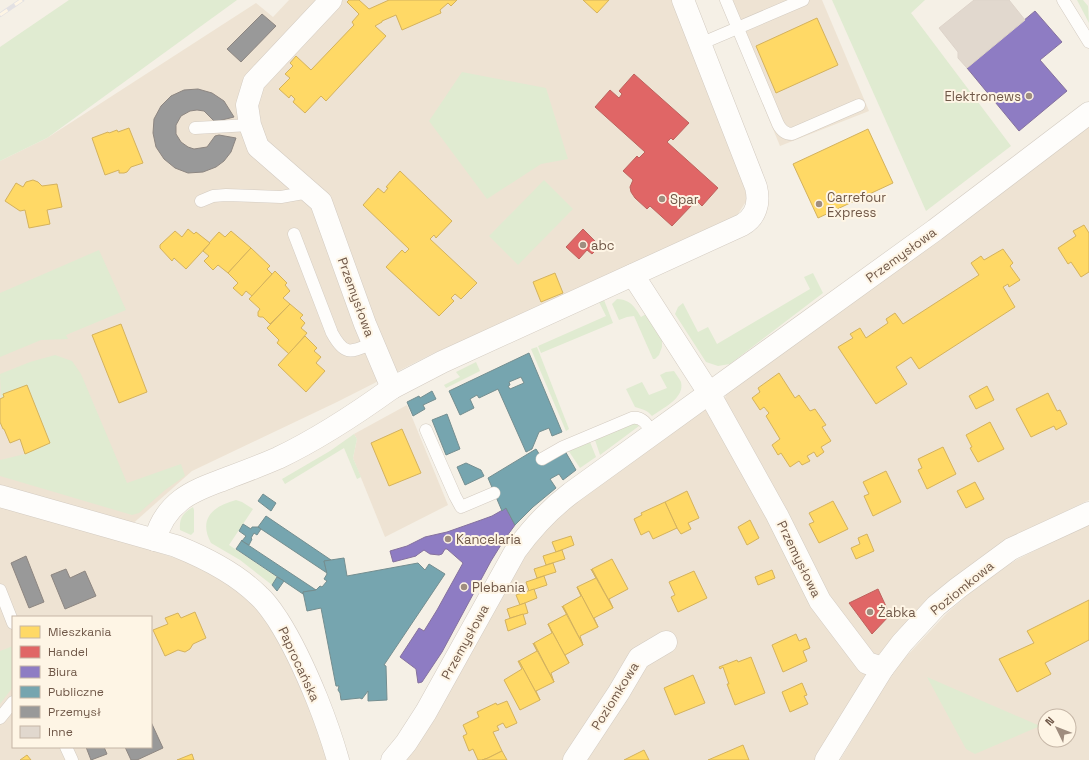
<svg xmlns="http://www.w3.org/2000/svg" width="1089" height="760" font-family="'Space Grotesk',sans-serif">
<rect width="100%" height="100%" fill="#f5f0e6"/>
<g fill="#eee3d3" fill-rule="evenodd">
<polygon points="289,0 677,0 749,197 736,217 523,314 432,354 337,402 192,471 129,527 0,489 0,161 47,138 256,3 273,17"/>
<polygon points="720,0 822,0 869,111 780,146"/>
<polygon points="1089,124 1089,500 1010,538 940,590 877,656 869,649 829,599 724,402 727,391"/>
<polygon points="407,405 448,505 385,537 353,458 357,439 354,434"/>
<polygon points="700,410 708,410 867,672 816,760 405,760 521,556 568,506"/>
<path d="M0,505L108,536L199,566L242,591L280,635L331,760H0ZM13,617H151V747H13Z"/>
<path d="M1089,524V760H840L884,687L902,661L947,613L987,578L1018,559ZM1045,716H1069V740H1045Z"/>
</g>
<g fill="#e0ebd1">
<polygon points="69,0 237,0 47,138 0,161 0,47"/>
<polygon points="832,0 925,0 911,13 1011,146 926,211"/>
<polygon points="1077,0 1083,0 1088,6 1089,23"/>
<polygon points="462,72 546,88 568,159 541,164 487,199 429,121"/>
<polygon points="544,180 573,209 518,265 489,236"/>
<polygon points="99,250 126,310 66,335 68,339 41,340 0,357 0,293"/>
<polygon points="813,273 823,293 730,364 718,366 706,362 675,314 678,307 683,303 698,332 708,327 717,344 810,289 804,277"/>
<path d="M617,299C631,300 634,306 641,317L646,314L662,340V347L659,355L655,359H653L634,316L627,317L619,320L612,304Z"/>
<polygon points="604,300 613,323 541,353 538,346 606,316 599,302"/>
<polygon points="537,347 569,429 566,431 531,349"/>
<polygon points="55,355 72,361 81,374 127,483 181,464 185,476 165,490 139,513 132,515 0,476 0,460 25,454 50,443 28,388 1,399 0,374 30,362"/>
<polygon points="476,362 480,371 446,388 444,385 460,377 456,372"/>
<path d="M674,371C676,374 679,378 681,382C685,398 663,408 652,416C647,410 642,409 635,407L626,389L642,382L649,395L667,388L660,375L666,372Z"/>
<polygon points="634,423 639,426 600,455 595,440"/>
<polygon points="354,434 357,439 353,458 361,477 357,479 344,448 285,484 282,479 330,451"/>
<polygon points="590,442 596,457 580,468 568,450"/>
<path d="M236,500L242,502L253,509L229,545L277,577L272,585L240,560L211,543C198,519 213,506 236,500Z"/>
<path d="M193,507L194,510V532L191,535L180,530C179,518 183,513 193,507Z"/>
<polygon points="13,646 13,687 0,704 0,651"/>
<polygon points="927,677 1040,726 975,754 966,749"/>
</g>
<g fill="#ffd966" stroke="#d4b25d">
<polygon points="349,0 359,0 369,9 389,0 457,0 451,6 448,3 440,10 441,13 402,30 396,15 382,21 382,22 375,26 386,36 326,101 321,96 305,113 293,102 295,99 291,95 289,98 279,89 290,78 285,74 293,66 290,63 296,56 311,70 354,25 352,22 359,14 347,2"/>
<polygon points="583,0 609,0 597,13"/>
<polygon points="817,18 838,65 776,93 756,46"/>
<polygon points="129,128 143,163 131,167 127,172 124,173 119,173 119,170 105,175 92,138 108,132 109,133 117,130 118,132"/>
<polygon points="868,129 893,183 818,218 793,164"/>
<polygon points="400,171 452,221 436,238 434,235 430,239 477,283 461,299 455,294 451,298 454,301 439,316 386,267 402,250 405,253 409,249 363,205 378,188 384,193 388,188 386,187"/>
<polygon points="33,180 38,182 42,186 57,184 62,207 47,210 50,224 29,228 25,210 20,211 5,201 16,183 23,187 26,182"/>
<polygon points="1084,225 1089,233 1089,272 1081,277 1071,262 1068,264 1058,248 1076,236 1073,231"/>
<polygon points="188,229 194,234 196,232 210,243 186,269 174,258 172,261 160,248 160,245 175,231 182,237"/>
<polygon points="231,231 251,248 228,273 218,265 213,270 204,261 209,256 203,251 210,243 209,243 219,232 225,237"/>
<polygon points="251,248 270,266 267,269 272,274 252,296 246,291 242,296 233,288 238,283 228,273"/>
<polygon points="1003,249 1013,263 1010,266 1020,280 1009,287 1008,284 1003,287 1015,307 919,369 911,357 896,367 907,384 876,404 838,347 853,338 850,334 860,328 866,338 888,323 886,319 895,313 903,324 979,275 971,263 981,256 984,260"/>
<polygon points="275,271 287,283 285,285 290,291 283,298 290,304 270,324 263,317 260,317 258,316 258,312 260,309 249,299"/>
<polygon points="555,273 563,293 541,302 533,282"/>
<polygon points="290,304 303,315 300,318 305,323 301,328 307,333 289,354 277,343 279,340 267,328"/>
<polygon points="121,324 147,392 119,403 92,335"/>
<polygon points="305,336 317,348 314,351 321,357 316,363 325,371 306,392 278,365"/>
<polygon points="779,373 795,398 799,395 810,411 815,409 826,425 822,427 831,441 821,447 824,452 817,457 814,452 807,456 810,461 802,465 799,461 790,467 781,453 778,455 772,445 780,439 766,416 769,413 764,407 760,410 752,398 760,392 758,388"/>
<polygon points="27,385 50,443 25,454 20,439 10,443 4,429 3,429 0,422 0,399 4,397 3,394"/>
<polygon points="987,386 994,400 976,409 969,396"/>
<polygon points="1048,393 1057,411 1060,410 1067,424 1056,430 1054,426 1031,437 1016,409"/>
<polygon points="990,422 1004,449 978,462 970,448 972,447 966,435"/>
<polygon points="402,429 421,473 389,486 371,443"/>
<polygon points="943,447 956,474 927,489 918,470 922,468 918,459"/>
<polygon points="886,471 901,502 873,516 864,496 869,494 863,482"/>
<polygon points="975,482 984,499 966,508 957,491"/>
<polygon points="687,491 699,518 688,523 691,529 681,534 677,528 665,502"/>
<polygon points="833,501 848,529 819,543 809,524 814,522 809,513"/>
<polygon points="665,502 677,528 653,539 649,531 641,535 634,519 642,515 641,513"/>
<polygon points="750,520 759,538 747,545 738,527"/>
<polygon points="867,534 874,551 856,559 851,548 860,544 858,538"/>
<polygon points="571,536 574,545 556,552 552,542"/>
<polygon points="562,550 565,559 546,565 543,556"/>
<polygon points="612,559 628,589 609,599 613,608 592,569"/>
<polygon points="553,563 556,572 537,578 534,569"/>
<polygon points="591,569 613,608 594,618 598,627 577,587 596,578"/>
<polygon points="772,570 775,578 758,585 755,577"/>
<polygon points="694,571 707,598 678,612 671,597 675,595 669,582"/>
<polygon points="544,576 547,585 529,591 526,582"/>
<polygon points="577,587 598,627 580,636 583,645 563,606 581,596"/>
<polygon points="534,589 537,598 520,605 516,595"/>
<polygon points="1089,600 1089,640 1045,663 1051,674 1017,692 999,659 1034,643 1027,631"/>
<polygon points="525,603 528,613 510,618 507,609"/>
<polygon points="562,606 583,645 565,655 569,663 548,624 567,614"/>
<polygon points="195,612 206,638 193,644 190,649 185,652 178,650 165,656 153,630 168,624 165,618 178,613 181,618"/>
<polygon points="523,614 526,624 508,631 505,620"/>
<polygon points="548,624 569,663 551,673 554,682 534,643 552,633"/>
<polygon points="796,634 799,641 806,638 810,648 803,651 807,661 783,672 772,645"/>
<polygon points="533,643 554,682 536,691 540,700 519,661 537,651"/>
<polygon points="751,657 765,693 735,705 727,684 729,684 723,667 720,669 719,667 737,660 738,662"/>
<polygon points="518,661 519,661 540,700 520,710 504,680 522,669"/>
<polygon points="693,675 705,703 675,715 664,688"/>
<polygon points="802,683 807,695 804,696 808,704 790,712 782,692"/>
<polygon points="507,701 517,723 506,728 503,723 497,726 499,730 493,732 502,751 488,758 482,760 478,760 473,749 469,751 463,736 467,734 463,725 479,717 477,712 496,703 497,705"/>
<polygon points="743,745 749,760 708,760"/>
<polygon points="644,750 649,760 624,760"/>
<polygon points="502,751 507,760 482,760 488,758"/>
<polygon points="192,754 194,760 177,760"/>
<polygon points="27,755 31,760 20,760"/>
</g>
<g fill="#e06666" stroke="#be625d">
<polygon points="634,74 689,123 673,140 671,138 667,142 718,188 702,206 693,197 689,202 692,205 672,226 650,206 647,209 635,198 631,192 630,187 633,180 623,171 637,156 639,158 645,152 595,107 610,90 619,98 622,94 619,91"/>
<polygon points="583,229 600,246 592,254 587,250 579,259 566,247"/>
<polygon points="878,589 890,615 872,634 849,603"/>
</g>
<g fill="#8e7cc3" stroke="#85719e">
<polygon points="1035,11 1062,42 1040,60 1067,91 1019,131 967,68"/>
<polygon points="506,508 515,525 504,540 491,561 442,652 422,682 418,683 416,669 400,657 419,628 424,631 437,610 463,563 447,549 445,549 442,554 439,555 430,554 424,550 417,555 416,556 393,562 390,551 407,546 425,537 447,532 481,520 492,516"/>
</g>
<g fill="#76a5af" stroke="#748e90" fill-rule="evenodd">
<path d="M529,353L562,432L552,436L549,428L539,432L532,449L526,452L498,389L479,398L477,395L470,399L474,408L460,415L449,391ZM521,377L524,383L510,389L508,386L510,385L509,382Z"/>
<polygon points="432,391 436,399 423,405 425,409 413,416 407,402 419,396 420,398"/>
<polygon points="447,414 460,449 446,455 432,420"/>
<polygon points="536,449 545,463 565,451 576,470 563,480 559,474 550,479 556,488 533,507 515,525 506,508 502,511 488,478"/>
<polygon points="466,463 481,470 484,476 465,485 457,467"/>
<polygon points="263,494 276,503 271,511 258,501"/>
<polygon points="266,516 331,560 324,561 327,573 258,527"/>
<polygon points="243,524 251,529 252,527 258,527 261,529 257,535 254,533 251,538 252,539 249,545 242,541 246,536 239,531"/>
<polygon points="242,540 242,541 316,590 303,592 303,594 236,549"/>
<polygon points="344,558 347,576 418,563 425,570 429,564 445,574 384,665 386,666 387,700 368,701 368,691 362,699 360,698 341,700 340,693 338,690 339,686 336,686 321,608 307,611 303,592 316,590 320,586 322,587 327,581 324,579 327,574 324,561"/>
<polygon points="277,577 284,581 277,591 272,585"/>
</g>
<g fill="#999" stroke="#8d8681">
<polygon points="262,14 276,26 241,62 227,49"/>
<polygon points="198,89 212,93 224,101 234,117 218,121 214,121 204,111 197,110 190,111 181,116 176,125 176,134 181,142 188,147 194,149 207,147 215,136 219,135 236,138 231,152 224,161 216,167 203,172 188,173 175,168 164,159 156,147 153,133 154,119 161,106 171,96 184,90"/>
<polygon points="26,556 44,602 29,608 11,563"/>
<polygon points="66,569 70,578 85,571 96,596 65,609 51,575"/>
<polygon points="151,722 163,748 137,760 131,760 125,747 151,747"/>
<polygon points="86,747 104,747 107,754 91,760"/>
</g>
<polygon fill="#e1d8ce" stroke="#ddd3c9" points="974,0 1009,0 1025,20 967,68 958,58 958,52 939,28"/>
<g fill="none" stroke-linecap="round" stroke-linejoin="round">
<defs>
<g id="lane">
<path d="M726,0L778,124C781,130 785,134 792,134L859,105"/>
<polyline points="1063,0 1089,42"/>
<polyline points="700,44 803,0"/>
<polyline points="195,128 250,125"/>
<polyline points="201,201 213,196 226,195 281,197 309,192"/>
<path d="M294,234L332,333C345,357 351,352 373,343"/>
<polyline points="426,430 455,496 461,507 494,493"/>
<path d="M542,459L563,447L632,418C643,416 648,426 653,434"/>
<polyline points="0,590 13,623"/>
<polyline points="0,718 13,702"/>
<polyline points="66,747 72,760"/>
</g>
<g id="street">
<path d="M331,0L254,82L247,105L250,125L258,147L321,202L365,324L392,388L442,362L742,225C756,217 760,203 756,187L683,0"/>
<polyline points="633,275 709,393 777,515 820,601 867,663 883,668"/>
<path d="M0,496L176,546C206,558 236,573 259,596C267,603 272,611 278,620C294,645 306,672 317,699C325,719 332,739 338,760"/>
<path d="M155,540C159,525 168,510 181,500C195,489 213,484 230,477C246,471 262,465 278,458C318,439 356,414 392,388"/>
<path d="M392,760L406,743L426,712L516,550C532,528 550,509 571,493L935,230L1089,113"/>
<polyline points="574,760 619,692 639,658 666,642"/>
<polyline points="826,760 883,668 902,643 936,606 958,588 1011,549 1089,513"/>
</g>
</defs>
<use href="#lane" stroke="#d3cbc1" stroke-width="13"/>
<use href="#street" stroke="#d3cbc1" stroke-width="23"/>
<use href="#lane" stroke="#fefdfb" stroke-width="12"/>
<use href="#street" stroke="#fefdfb" stroke-width="22"/>
<defs>
<polyline id="rail" points="0,15 22,0"/>
</defs>
<use href="#rail" stroke="#e3e1e3" stroke-width="4.5"/>
<use href="#rail" stroke="#fef5e5" stroke-width="3" stroke-dasharray="9" stroke-linecap="butt"/>
</g>
<g fill="#9f8d7f" stroke="#fef5e5" stroke-width="1.5">
<circle cx="1029" cy="96" r="4"/>
<circle cx="662" cy="199" r="4"/>
<circle cx="819" cy="204" r="4"/>
<circle cx="583" cy="245" r="4"/>
<circle cx="448" cy="539" r="4"/>
<circle cx="464" cy="587" r="4"/>
<circle cx="870" cy="612" r="4"/>
</g>
<g text-anchor="middle" dominant-baseline="central" stroke-width="4" stroke-linejoin="round" paint-order="stroke">
<g font-size="13" fill="#705848" stroke="#fef5e5" text-anchor="start">
<text x="1021" y="96" text-anchor="end">Elektronews</text>
<text x="827" y="197">Carrefour<tspan x="827" dy="15">Express</tspan></text>
<text x="670" y="199">Spar</text>
<text x="591" y="245">abc</text>
<text x="456" y="539">Kancelaria</text>
<text x="472" y="587">Plebania</text>
<text x="878" y="612">Żabka</text>
</g>
<g font-size="13" fill="#705848" stroke="#fef5e5">
<text transform="translate(901 255) rotate(-36)">Przemysłowa</text>
<text transform="translate(356 297) rotate(70)">Przemysłowa</text>
<text transform="translate(799 559) rotate(64)">Przemysłowa</text>
<text transform="translate(962 588) rotate(-39)">Poziomkowa</text>
<text transform="translate(465 642) rotate(-61)">Przemysłowa</text>
<text transform="translate(299 664) rotate(65)">Paprocańska</text>
<text transform="translate(615 696) rotate(-58)">Poziomkowa</text>
</g>
</g>
<rect x="12" y="616" width="140" height="132" fill="#fef5e5" stroke="#c5b6a6"/>
<rect x="20" y="626" width="20" height="12" fill="#ffd966" stroke="#c5b6a6"/>
<text x="48" y="636" font-size="12" fill="#705848">Mieszkania</text>
<rect x="20" y="646" width="20" height="12" fill="#e06666" stroke="#c5b6a6"/>
<text x="48" y="656" font-size="12" fill="#705848">Handel</text>
<rect x="20" y="666" width="20" height="12" fill="#8e7cc3" stroke="#c5b6a6"/>
<text x="48" y="676" font-size="12" fill="#705848">Biura</text>
<rect x="20" y="686" width="20" height="12" fill="#76a5af" stroke="#c5b6a6"/>
<text x="48" y="696" font-size="12" fill="#705848">Publiczne</text>
<rect x="20" y="706" width="20" height="12" fill="#999999" stroke="#c5b6a6"/>
<text x="48" y="716" font-size="12" fill="#705848">Przemysł</text>
<rect x="20" y="726" width="20" height="12" fill="#e1d8ce" stroke="#c5b6a6"/>
<text x="48" y="736" font-size="12" fill="#705848">Inne</text>
<g transform="translate(1057 728) rotate(313)"><circle r="19" fill="#fef5e5" stroke="#c5b6a6"/>
<path d="M0-3L7 15L0 10L-7 15Z" fill="#9f8d7f"/>
<text y="-6" font-size="11" font-weight="bold" text-anchor="middle" fill="#705848">N</text>
</g>
</svg>
